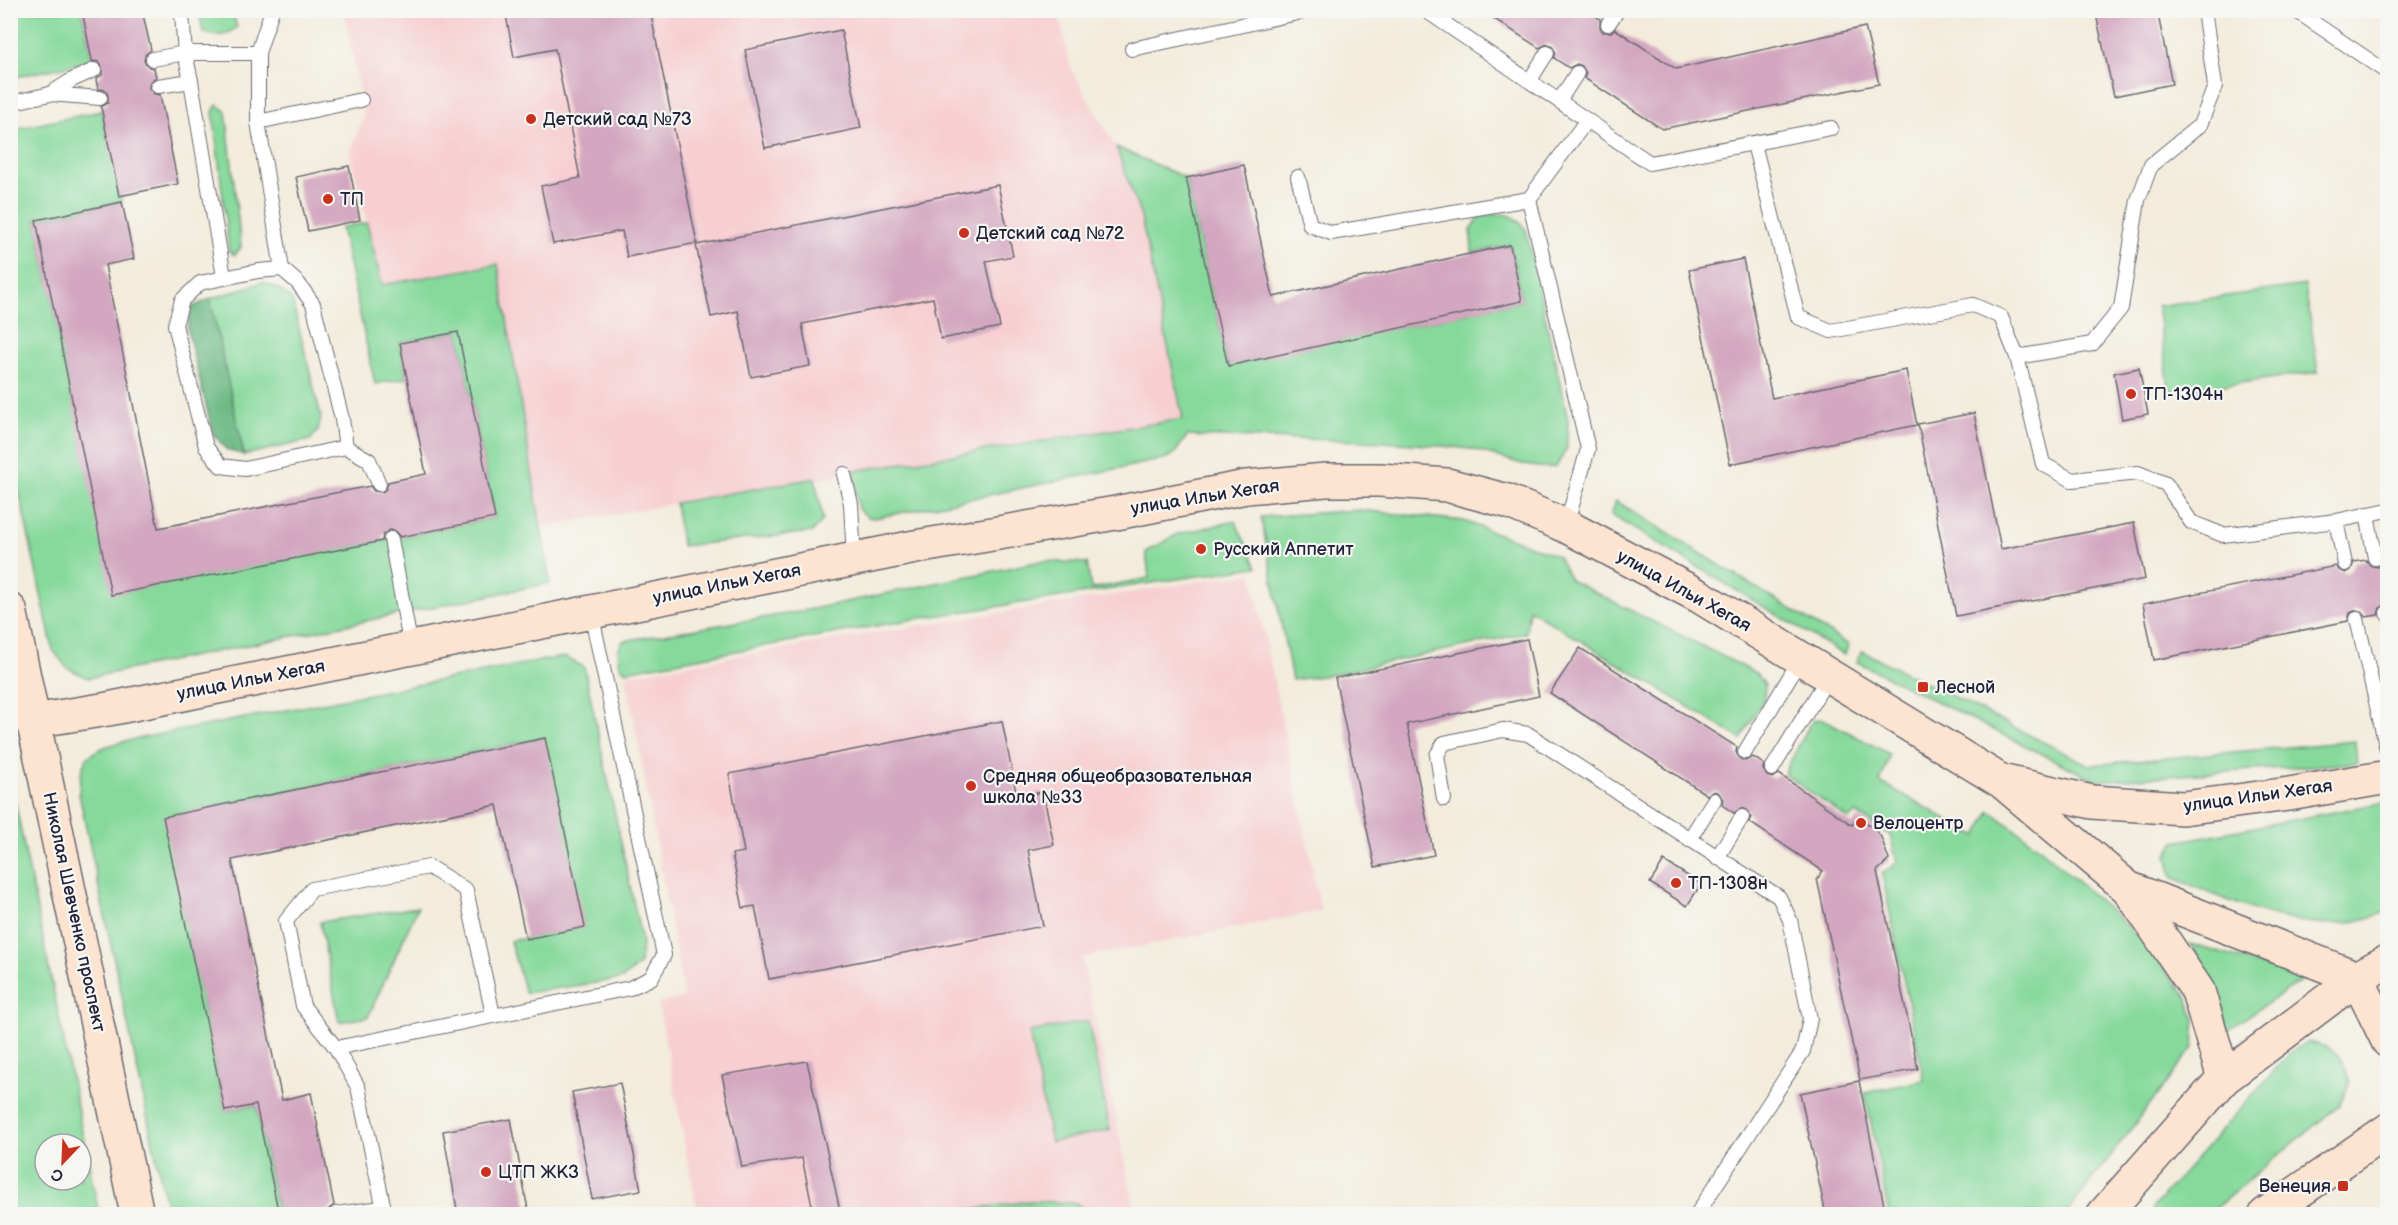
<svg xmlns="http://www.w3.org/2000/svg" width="2398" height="1225" font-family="'Balsamiq Sans',sans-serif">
<rect width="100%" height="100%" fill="#f6f6f2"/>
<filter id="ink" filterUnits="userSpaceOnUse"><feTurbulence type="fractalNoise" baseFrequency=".0167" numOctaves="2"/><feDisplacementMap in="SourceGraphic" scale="12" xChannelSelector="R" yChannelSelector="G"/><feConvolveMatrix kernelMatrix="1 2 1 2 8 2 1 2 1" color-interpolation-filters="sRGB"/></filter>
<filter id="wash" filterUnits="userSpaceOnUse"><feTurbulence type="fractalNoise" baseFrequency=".008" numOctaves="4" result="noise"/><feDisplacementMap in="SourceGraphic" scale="24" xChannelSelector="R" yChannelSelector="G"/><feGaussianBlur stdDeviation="1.35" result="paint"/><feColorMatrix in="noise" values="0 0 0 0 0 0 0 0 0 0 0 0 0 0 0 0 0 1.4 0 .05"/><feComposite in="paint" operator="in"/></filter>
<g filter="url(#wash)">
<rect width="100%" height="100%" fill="#f3ecdb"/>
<g fill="#f7cfd2">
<polygon points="344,11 1058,11 1071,69 1116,147 1141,217 1183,419 853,471 844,474 541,527 498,265 382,285 350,153 364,115"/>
<polygon points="1252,573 1321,911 1082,958 1136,1214 698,1214 658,1003 684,998 626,675 879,632"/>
</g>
<g fill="#86d99b" stroke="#547e6b" stroke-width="1.5" fill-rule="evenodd">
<polygon points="10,11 82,11 92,61 11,78"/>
<path d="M199,11H232L237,27C225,37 218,38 203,32Z"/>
<polygon points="217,105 226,111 241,247 235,255 229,251 213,112"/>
<polygon points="102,111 122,202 36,220 112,594 495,518 458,332 400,343 407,378 375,384 341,227 367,223 382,285 498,264 550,583 88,678 67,668 53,650 11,454 10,130"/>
<path d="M1116,147L1186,178L1228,365L1522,301L1510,245L1472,253L1471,230L1479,217C1503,213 1511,210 1526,230L1568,420L1567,448L1556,467C1523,471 1495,451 1462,448C1371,439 1279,439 1187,436L1175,453L1165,459L875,518L868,517L858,509L853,471L1183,419L1141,217Z"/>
<polygon points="263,282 277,288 292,300 321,417 318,431 310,440 244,455 210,299"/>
<polygon points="2305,285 2318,372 2170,393 2157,306"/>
<polygon points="815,478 823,520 812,532 682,546 675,503"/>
<polygon points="1616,501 1849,645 1844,655 1611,515"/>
<polygon points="1360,510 1464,521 1558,556 1570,580 1756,673 1765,685 1764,698 1741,739 1529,609 1526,633 1330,675 1292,680 1261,517"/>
<polygon points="1235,521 1257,567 915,619 626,671 620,666 618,650 623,641 798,612 1041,561 1087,563 1091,589 1149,578 1146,552 1178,534"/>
<polygon points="1862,651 2089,765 2355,741 2357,763 2096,781 1857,662"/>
<path d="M565,657L584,667L642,942L640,964L622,979L525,993L510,941L584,927L544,738L164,817L225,1111L256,1105L278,1213L168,1214L79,794C81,757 86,752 121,742L550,659Z"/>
<polygon points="1823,719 1890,754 1880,782 1977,836 1990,811 2040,848 2136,934 2185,994 2195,1018 2193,1048 2066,1214 1889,1214 1865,1093 1924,1080 1882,874 1897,863 1890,835 1856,813 1849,819 1784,774 1809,726 1813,720"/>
<path d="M10,782H11L99,1214H11ZM45,1144H81V1180H45Z"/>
<path d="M2387,802V912C2374,916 2360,921 2347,923C2286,929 2226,900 2172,877L2167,855L2175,842Z"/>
<polygon points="418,907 368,1017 339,1022 320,922"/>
<path d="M2190,944L2305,978L2226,1031C2224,995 2209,973 2190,944Z"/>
<polygon points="1088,1021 1110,1130 1051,1142 1029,1032"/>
<path d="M2306,1042C2336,1046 2341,1054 2350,1082L2339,1105L2208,1214H2152L2154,1206L2290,1053Z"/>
<polygon points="1031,1201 1076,1203 1089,1214 937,1214"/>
</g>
<polygon fill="#6cb983" stroke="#476e5f" stroke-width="1.5" points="210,299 244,455 227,450 213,434 187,329 192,307"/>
<g id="blocks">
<g fill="#d3a7c0">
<polygon points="82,10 142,10 151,50 145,55 144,61 149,67 154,68 156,77 150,82 149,88 154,94 160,95 178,184 119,196 101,107 108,103 108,95 105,90 98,89 96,79 102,75 102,67 99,62 92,61"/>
<polygon points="505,10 650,10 697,243 627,257 622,231 553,244 541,186 580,178 555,49 514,57"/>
<polygon points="1481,10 1587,10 1600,19 1600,27 1603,32 1611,32 1615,29 1676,69 1865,27 1879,84 1662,129 1584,78 1586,73 1582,66 1577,64 1569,68 1554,58 1556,53 1552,46 1547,44 1539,48"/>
<polygon points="2095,10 2157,10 2172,84 2114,96"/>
<polygon points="841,30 861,128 765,148 745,50"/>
<polygon points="1244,165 1273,297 1510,245 1522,301 1228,366 1186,178"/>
<polygon points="349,166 360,220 308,231 296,177"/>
<polygon points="998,185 1013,256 986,261 1000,327 941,339 933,298 802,324 810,366 751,377 738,311 711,317 696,245"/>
<polygon points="122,202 134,259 105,265 158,528 370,486 374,491 382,492 386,489 388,482 426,474 400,343 458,332 495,518 400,537 395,531 389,530 383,535 382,541 111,595 36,220"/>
<polygon points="1743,259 1772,398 1906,370 1917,425 1730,464 1689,270"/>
<polygon points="2139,368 2148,414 2122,419 2114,373"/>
<polygon points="1974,413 2001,549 2134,523 2145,579 1956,616 1918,424"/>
<polygon points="2388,556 2388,604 2380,608 2378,615 2366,617 2363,612 2356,610 2350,613 2348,621 2154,660 2143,604 2336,566 2339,570 2346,573 2351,570 2354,562 2366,560 2371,566 2377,567 2383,562 2384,557"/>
<polygon points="1527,639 1539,696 1407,724 1434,855 1375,867 1335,678"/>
<polygon points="1580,648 1737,747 1736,752 1740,759 1745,761 1753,757 1764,764 1763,769 1767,776 1772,778 1779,774 1852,825 1858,818 1872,826 1881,837 1889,860 1877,871 1918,1069 1860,1080 1817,879 1823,871 1749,822 1751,817 1747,810 1742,808 1734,813 1722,805 1723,800 1719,793 1714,791 1707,795 1550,693"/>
<polygon points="1002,721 1017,797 1043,792 1054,845 1028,850 1043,926 769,979 755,906 743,908 732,854 744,852 729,774"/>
<polygon points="545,738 585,927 526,939 497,805 232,860 282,1100 311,1093 334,1205 328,1210 327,1215 279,1215 256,1105 225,1111 163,817"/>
<polygon points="1664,861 1701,884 1687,906 1650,883"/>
<polygon points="807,1061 841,1215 814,1215 802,1158 742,1167 722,1075"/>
<polygon points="1859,1081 1886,1215 1826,1215 1800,1093"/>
<polygon points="620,1083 641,1190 592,1199 572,1092"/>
<polygon points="511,1119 529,1215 458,1215 443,1131"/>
</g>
</g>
</g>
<g filter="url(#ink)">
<use href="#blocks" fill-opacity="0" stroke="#6b6973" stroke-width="1.5"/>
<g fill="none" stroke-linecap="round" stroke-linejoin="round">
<defs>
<g id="service">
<polyline points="184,10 182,14 185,53 191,81 224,277"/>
<polyline points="272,10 258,53 258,122 282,269 298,283 313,304 342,419 346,447 369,460 379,484"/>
<polyline points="1425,10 1650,163 1831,128"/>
<polyline points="2295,10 2388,73"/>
<polyline points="1608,24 1618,10"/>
<polyline points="1132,49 1311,10"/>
<polyline points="153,59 185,53 258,53"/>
<polyline points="1530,80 1547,53"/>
<polyline points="158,86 191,81"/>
<polyline points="50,94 72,80 94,70"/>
<polyline points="1559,101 1577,73"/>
<polyline points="10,103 50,94 100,98"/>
<polyline points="258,122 361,100"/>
<polyline points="1754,144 1798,317 1831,331 1973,305 2001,317 2017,357 2043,464 2072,480 2138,473 2166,484 2191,522 2223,535 2336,521 2388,510"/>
<polyline points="1298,177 1310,225 1331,233 1529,199 1588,449 1566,526"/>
<polyline points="1529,199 1587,120"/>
<polyline points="282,269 258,271 200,283 182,300 175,325 206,447 221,466 245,469 346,447"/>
<polyline points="2017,357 2092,344 2121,308 2138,200 2151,165 2200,125 2215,86 2204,10"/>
<polyline points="844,474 851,504 854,558"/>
<polyline points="2367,514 2375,558"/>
<polyline points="2336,521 2345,564"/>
<polyline points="391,539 411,648"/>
<polyline points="2387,613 2388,615"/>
<polyline points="2357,619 2388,754"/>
<polyline points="10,726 33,721"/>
<polyline points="1745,752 1801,658"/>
<polyline points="1772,769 1829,676"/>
<polyline points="1444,799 1437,755 1444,743 1503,730 1528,734 1779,897 1790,920 1810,1019 1803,1051 1697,1214"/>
<polyline points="1689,840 1714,800"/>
<polyline points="1717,858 1742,817"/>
<polyline points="336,1048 630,988 651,978 664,955 591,612"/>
<polyline points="336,1214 383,1208"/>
<polyline points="385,1214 358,1087 336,1048 303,1006 286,921 312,889 429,867 466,890 493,1015"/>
</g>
<g id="secondary">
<polyline points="10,610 137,1214"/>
<polyline points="33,721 108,709 915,547 1116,513 1246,487 1326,480 1380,480 1447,485 1507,501 1566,526 1699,596 2001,781 2092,802 2183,808 2289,794 2388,777"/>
<polyline points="2005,784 2128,888 2198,991 2224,1078"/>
<polyline points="2128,888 2357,978 2388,1041"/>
<polyline points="2104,1214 2224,1078 2357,978 2388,961"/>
<polyline points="2266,1214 2388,1130"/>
</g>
</defs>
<use href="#service" stroke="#6b6973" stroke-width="16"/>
<use href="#secondary" stroke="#6b6973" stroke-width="36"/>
<use href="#service" stroke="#fff" stroke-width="14"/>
<use href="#secondary" stroke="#fde4d1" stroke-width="33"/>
</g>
</g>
<g fill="#c8321e" stroke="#f6f6f2" stroke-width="2">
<circle cx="531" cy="119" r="6"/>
<circle cx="328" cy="199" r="6"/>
<circle cx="964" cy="233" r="6"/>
<circle cx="2131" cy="394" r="6"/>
<circle cx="1201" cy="549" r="6"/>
<rect x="1917" y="681" width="12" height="12" rx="3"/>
<circle cx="971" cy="786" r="6"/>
<circle cx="1861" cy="823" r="6"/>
<circle cx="1676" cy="883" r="6"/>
<circle cx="486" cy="1172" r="6"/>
<rect x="2337" y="1180" width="12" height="12" rx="3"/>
</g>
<g text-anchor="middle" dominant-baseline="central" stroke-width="4.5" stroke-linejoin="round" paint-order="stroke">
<g font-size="18" fill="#22223b" stroke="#f6f6f2" text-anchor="start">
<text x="543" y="119">Детский сад №73</text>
<text x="340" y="199">ТП</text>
<text x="976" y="233">Детский сад №72</text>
<text x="2143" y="394">ТП-1304н</text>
<text x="1213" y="549">Русский Аппетит</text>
<text x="1935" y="687">Лесной</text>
<text x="983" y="776">Средняя общеобразовательная<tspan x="983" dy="21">школа №33</tspan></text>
<text x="1873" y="823">Велоцентр</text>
<text x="1688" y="883">ТП-1308н</text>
<text x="498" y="1172">ЦТП ЖК3</text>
<text x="2331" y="1186" text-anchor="end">Венеция</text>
</g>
<g font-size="18" fill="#22223b" stroke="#f6f6f2">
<text transform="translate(1205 497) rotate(-9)">улица Ильи Хегая</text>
<text transform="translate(727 584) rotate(-11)">улица Ильи Хегая</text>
<text transform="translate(1684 591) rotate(29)">улица Ильи Хегая</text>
<text transform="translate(251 680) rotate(-11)">улица Ильи Хегая</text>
<text transform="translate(2258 796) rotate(-8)">улица Ильи Хегая</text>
<text transform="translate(74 912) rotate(78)">Николая Шевченко проспект</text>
</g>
</g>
<rect width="2398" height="1225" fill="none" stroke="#f6f6f2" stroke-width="36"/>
<g transform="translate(63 1162) rotate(203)"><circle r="28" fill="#f6f6f2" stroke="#a1a1a9" stroke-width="1.5"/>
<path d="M0-4.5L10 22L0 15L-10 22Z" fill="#c8321e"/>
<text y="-9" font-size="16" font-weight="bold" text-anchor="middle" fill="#22223b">С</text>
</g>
</svg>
